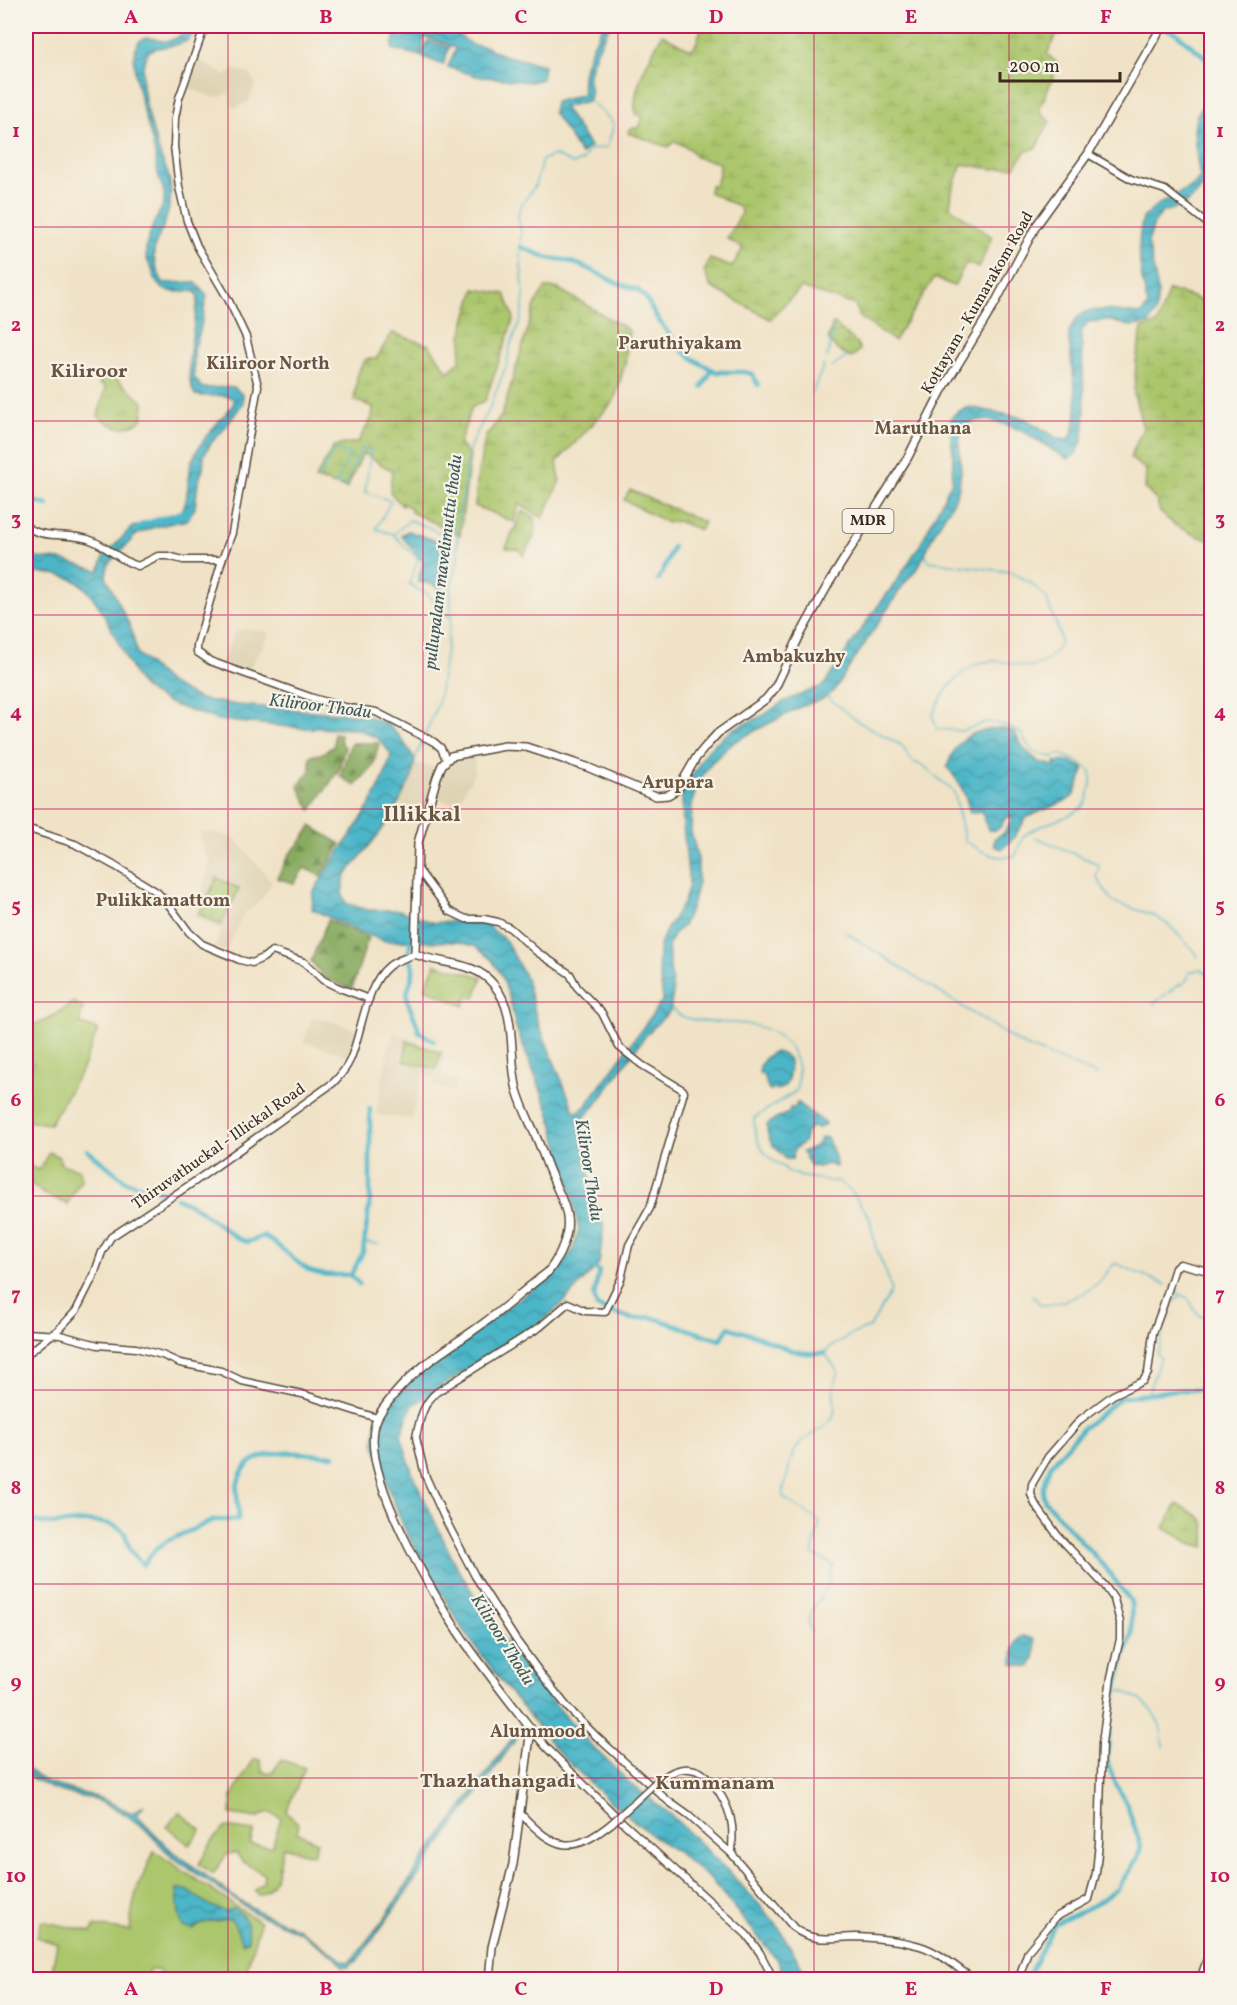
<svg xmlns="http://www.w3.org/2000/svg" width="1237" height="2005" font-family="Vollkorn,serif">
<defs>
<pattern id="forest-firs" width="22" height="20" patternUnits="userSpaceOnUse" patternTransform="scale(1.5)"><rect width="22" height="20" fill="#88ab60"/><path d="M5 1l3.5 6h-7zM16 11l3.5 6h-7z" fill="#708b4f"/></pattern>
<pattern id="wetland-marsh" width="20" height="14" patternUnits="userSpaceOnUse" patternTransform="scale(1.5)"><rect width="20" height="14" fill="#abc66c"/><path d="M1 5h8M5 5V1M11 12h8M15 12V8" fill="none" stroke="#94aa5d"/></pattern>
<pattern id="park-crowns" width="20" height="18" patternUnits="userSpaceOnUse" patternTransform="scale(1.5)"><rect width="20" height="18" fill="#abc66c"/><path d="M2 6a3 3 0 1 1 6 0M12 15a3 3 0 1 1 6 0" fill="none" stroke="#94aa5d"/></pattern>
<pattern id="water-waves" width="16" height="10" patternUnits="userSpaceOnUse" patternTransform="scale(1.5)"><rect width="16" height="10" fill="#4bb6c8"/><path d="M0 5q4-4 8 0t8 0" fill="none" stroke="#4094a2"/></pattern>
</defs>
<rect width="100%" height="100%" fill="#f7f3e8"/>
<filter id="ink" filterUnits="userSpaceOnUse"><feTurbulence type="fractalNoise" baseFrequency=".0167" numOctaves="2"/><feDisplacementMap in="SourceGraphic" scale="12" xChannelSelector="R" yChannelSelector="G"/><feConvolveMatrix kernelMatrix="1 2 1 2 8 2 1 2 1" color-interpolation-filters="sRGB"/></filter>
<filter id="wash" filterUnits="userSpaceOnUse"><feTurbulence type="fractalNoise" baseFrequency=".008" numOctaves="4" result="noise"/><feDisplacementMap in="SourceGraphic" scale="24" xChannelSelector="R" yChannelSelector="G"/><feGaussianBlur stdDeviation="1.35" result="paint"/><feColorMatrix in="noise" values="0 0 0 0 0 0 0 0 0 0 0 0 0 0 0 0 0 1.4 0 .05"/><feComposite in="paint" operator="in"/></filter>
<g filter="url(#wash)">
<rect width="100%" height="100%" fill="#f0e2c6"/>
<g fill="#dfd3b4">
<polygon points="197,59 227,76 232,69 249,73 256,84 248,102 235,108 231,105 230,93 215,98 186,87"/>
<polygon points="244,628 268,632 268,637 247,673 221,662 235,633"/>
<polygon points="475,752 474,773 457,805 434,797 428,811 399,804 410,781 415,764 441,768 447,760"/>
<polygon points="200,832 215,833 235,838 272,882 262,899 242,916 226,952 215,947 222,931 194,917 211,860 203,851"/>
<polygon points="312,1018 331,1021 358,1030 349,1056 304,1042"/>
<polygon points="394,1033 445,1052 441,1070 443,1077 457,1079 455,1092 435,1087 433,1078 423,1074 411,1119 376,1115 388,1050"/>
</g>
<g fill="#abc66c" stroke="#737845" stroke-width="1.5">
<polygon points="217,878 239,889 221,925 199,914"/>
<polygon points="74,1002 83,1008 79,1023 98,1030 81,1071 50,1124 26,1121 26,1077 33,1064 26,1055 26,1033 30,1034 35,1024 45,1021"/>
<polygon points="49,1152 59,1157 61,1164 78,1169 82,1178 67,1204 42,1193 26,1179 26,1165 39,1170"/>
<path d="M254,1759L261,1760L262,1770L267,1774L273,1772L281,1760L305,1768L286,1812L299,1824L297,1832L317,1842L313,1855L283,1847C278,1867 279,1888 258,1895L254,1891L263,1882L264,1874L243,1862L236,1853L227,1854L213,1874L199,1864L213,1840L225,1827L254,1831L250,1844L272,1847L281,1818L268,1812L257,1818L231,1814V1799L236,1788Z"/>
<polygon points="179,1812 201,1830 189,1845 167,1827"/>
<path d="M154,1851C190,1875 224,1899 260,1922L244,1979C222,1979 172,1986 157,1970H149L147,1979H50L57,1944L36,1937L42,1921L92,1932L94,1926L130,1931C131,1916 133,1901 138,1887C143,1874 150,1863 154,1851Z"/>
</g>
<g fill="url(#forest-firs)" stroke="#626a3f" stroke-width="1.5">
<polygon points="334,733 340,734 341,743 345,747 339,770 311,810 298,786 310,771 310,756 321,754 334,746"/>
<polygon points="351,743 379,743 373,766 355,786 340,776"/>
<polygon points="311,826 341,844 321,876 304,868 294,883 277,878 289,855 303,839"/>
<polygon points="328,920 368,938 352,989 324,978 311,961"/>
</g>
<g fill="url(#wetland-marsh)" stroke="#737845" stroke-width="1.5">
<path d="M702,26H1079H1066L1061,36L1057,33L1047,54L1058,64L1039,112L1050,121L1036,148L1025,152L1015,167L992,169L962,164L952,191L950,207L992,237L979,268L966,263L954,286L934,278L894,341L860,317L855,305L801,288L770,319L711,287L704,272L710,259L732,267L743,248L727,239L741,214L740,207L709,192L711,185L714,186L719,175V163L696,157L690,149L675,141L668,147L628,133L631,128H639L643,117L635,114C632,86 650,58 662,34L691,50L696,44Z"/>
<polygon points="545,288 557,288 629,330 625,364 614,401 557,462 560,481 543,518 519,504 514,522 475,506 478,472 486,436 502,415 535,305"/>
<polygon points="475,289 505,294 514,318 485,401 472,407 459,444 470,455 460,535 411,512 411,508 402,503 402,506 390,492 392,471 363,453 347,488 315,479 334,446 358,442 372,418 373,407 354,400 358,372 366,359 376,359 392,333 429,345 448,372 460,361 463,328"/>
<polygon points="1169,290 1193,297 1211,306 1211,540 1197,536 1175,525 1160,512 1157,501 1145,489 1146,470 1130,458 1143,428 1134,394 1136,363 1142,328 1157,324"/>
<polygon points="833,323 857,343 860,350 851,358 837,350 828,339"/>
<polygon points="630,490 704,522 700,530 677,521 668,523 624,500"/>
<path d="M522,511L535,518C538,534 531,542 523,556L520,550L506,548Z"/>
<path d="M1177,1504C1204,1520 1207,1514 1205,1547L1190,1543L1164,1528Z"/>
</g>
<g fill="url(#park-crowns)" stroke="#737845" stroke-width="1.5">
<path d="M102,374L117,379L144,403L142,420C122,432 115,430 98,416L106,387L99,384Z"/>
<polygon points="435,964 482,977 475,998 468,996 464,1006 425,988"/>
<polygon points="407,1041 441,1053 436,1069 404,1061"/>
</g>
<g fill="url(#water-waves)" stroke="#437073" stroke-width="1.5">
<path d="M190,26H200C196,30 192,36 188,40C177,49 152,44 147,54C134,78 153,132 161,157C163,164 168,171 169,178C173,194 169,212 163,227C159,237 153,246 154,257C155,266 159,275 163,283L195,282L207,295L200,331L194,350V377L202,388L234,387L243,395V403L224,429L211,443L204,455L203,469L198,483L195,508L187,520L154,527L136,535L108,565L106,577L131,628L137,653L169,683L199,699L237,705L364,715L387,724L400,737L415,759L412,777L398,804L381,831L345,876L342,893L346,903L367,910H399L434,923L461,920L487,925L506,941L526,978L537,1020L575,1113L584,1108L663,1000L658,962L660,945L666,930L684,902L689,884L683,825L682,794L704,755L715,743L735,728L764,715L783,702L824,685L862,628L895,583L920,545L952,481L953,453L950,427L952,417L957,412L969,407L1024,418L1059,439L1069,440C1082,417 1074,383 1071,358C1071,351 1068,341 1069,334C1070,327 1078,315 1085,312C1102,307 1123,313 1141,314L1148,306C1141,277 1135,247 1143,218L1159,204L1194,185L1200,178C1197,151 1184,116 1211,98V110L1209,111C1202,134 1208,136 1208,157C1210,188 1192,206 1162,212L1154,224L1148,242L1158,291L1156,311L1149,324L1130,326L1107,320L1088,322L1081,332L1085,412L1083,438L1077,453L1069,459C1057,455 1049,447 1037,440C1017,428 985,411 963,426L959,441L961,471L959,487L954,501L936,530L919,566L904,584L833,692L821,700L802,706L734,742L711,763L699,781L692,802L691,832L698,859V882L692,906L683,926L674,933L668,947L673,993L670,1011L646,1035L595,1106L578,1124L598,1214L604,1226L599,1264L560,1306L539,1323L412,1406L401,1435L413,1475L454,1562L489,1620L541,1688L592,1746L630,1783L670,1814L733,1876L776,1923L809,1979H786L778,1961L712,1881L685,1858L649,1833L607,1799L560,1754L498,1677L463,1630L406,1532L389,1490L374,1442L376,1423L384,1410L421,1370L525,1294L552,1277L573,1250L579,1230L571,1191L549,1111L516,1028L510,1000L502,976L492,960L474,946L457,942L385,941L357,931L312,909L313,893C338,848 380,804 391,754L379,739L358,729L300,728L218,720L171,704L150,693L139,682C122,657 101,594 76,581C60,573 42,573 26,573V555L36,558L62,560L99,571L104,557L132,527L177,518L182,511L186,501L191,462C201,439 217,424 233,405L234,399C223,392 208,398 195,395C181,370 196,325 198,297L196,292C181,289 165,298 155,280C152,276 154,277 153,272C152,267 148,264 147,259C143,247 152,226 158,215C162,208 165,204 164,194C164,189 160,183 159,177C156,167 156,156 153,145C148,123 128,67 136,47C141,33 154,39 163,41C172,43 186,32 190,26Z"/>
<polygon points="396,26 447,26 472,45 484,46 503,55 544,65 542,79 531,82 476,76 448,67 456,48 425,37 420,56 392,49"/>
<path d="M603,26H610C602,40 593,57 589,74C587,85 594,88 588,101L564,107L590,146L581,154L553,112L555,102L583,94C580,67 591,49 603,26Z"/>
<polygon points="428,41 449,48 443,65 421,56"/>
<polygon points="408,531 452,546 441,589 432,584 417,582 423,562 401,535"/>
<path d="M999,728L1014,732L1024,749L1039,762L1054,766L1056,765L1055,762L1070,761L1083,768L1084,771L1074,795L1068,800L1027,817L1013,839L1002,849L994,846V839L1004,833L1013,817H1006C1000,826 1001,832 989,830L981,811L970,813C966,794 960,782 947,767C956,740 970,730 999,728Z"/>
<path d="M774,1052L780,1053L788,1058C791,1066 790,1087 779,1089C776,1090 772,1089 769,1090L763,1075L759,1073C760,1063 766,1055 774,1052Z"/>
<path d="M797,1103H799C807,1115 818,1114 825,1124L819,1128L811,1127C805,1132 805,1135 805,1141L795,1149L792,1159H786C776,1146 767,1146 767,1125L776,1118L789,1113L790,1108H795Z"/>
<path d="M824,1137L827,1138C831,1145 837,1160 836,1167L827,1164L819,1167L811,1166L802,1152L817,1145L820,1139Z"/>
<path d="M1023,1636L1034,1639C1037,1648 1035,1659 1030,1667L1013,1664C1013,1655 1013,1640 1023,1636Z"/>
<polygon points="524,1722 526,1725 388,1918 357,1961 348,1967 343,1967 337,1959 301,1933 255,1913 233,1899 171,1856 145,1829 125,1814 95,1799 77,1796 50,1788 26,1775 26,1768 47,1783 100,1798 132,1813 144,1805 138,1813 138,1816 169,1848 238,1900 262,1913 299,1929 342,1960 350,1962 384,1919 419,1865"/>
<path d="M177,1889C189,1888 194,1895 203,1901C210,1906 218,1908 226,1912L234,1908C246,1917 250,1926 248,1940L243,1943C237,1935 238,1925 230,1919L206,1922L193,1929L183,1927L179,1915Z"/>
</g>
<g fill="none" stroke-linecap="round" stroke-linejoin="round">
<g stroke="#4bb6c8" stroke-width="1.5">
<polyline points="827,358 834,328"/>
<polyline points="831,368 848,356"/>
<polyline points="812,393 824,365"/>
<polyline points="319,479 334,450 350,455 336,484 345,486 361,448 371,451 365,492 391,501 376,529 394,534 410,520 448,536"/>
<polyline points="394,535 418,559 409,584 427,594 450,618"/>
<path d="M825,695L857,721L901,745L913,762L924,766L954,792L965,841C983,852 994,860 1015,856C1019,849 1020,840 1025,835C1040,822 1077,818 1086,803C1088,799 1088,793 1090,789C1091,782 1092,778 1091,771L1075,760L1060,754L1053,757L1037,753L1031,750L1020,732L997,723L987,722L962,731L937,729C936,725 933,719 933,715C934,712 936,709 937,706C947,686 966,662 992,661C1014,660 1028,676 1050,657C1054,653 1059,648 1060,642C1061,626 1048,612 1047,598L1031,583L1011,572L928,561L926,554"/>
<polyline points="425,735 438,703 451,618 451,584 458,560 457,521 464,492 465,471 470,446 488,412 507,364 510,346 521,319 524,297 520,254 521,232 518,215 522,204 535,186 542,160 554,155 573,164 583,160 589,150 607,147 614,125 611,120 589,100"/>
<polyline points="415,759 423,740"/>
<polyline points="1035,837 1098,864 1099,869 1096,877 1113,902 1153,915 1170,926 1198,956"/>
<polyline points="845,932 1021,1044 1098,1075"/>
<polyline points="1153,1004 1178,985 1183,984 1188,978 1189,972 1202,969 1206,974 1209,973"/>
<path d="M671,1008C696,1036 755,1007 787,1044C799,1059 800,1073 796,1091L754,1118C754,1133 759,1149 771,1159C777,1164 783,1165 787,1171L803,1177L839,1182L850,1190L869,1216L876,1248L889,1280L891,1290L889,1295L870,1327L850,1335L829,1348L825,1353L838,1372L833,1388L835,1408L833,1417L826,1425L802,1441L793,1453L783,1491V1497L820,1522L812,1554L834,1565C830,1572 830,1581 826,1589C818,1604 802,1614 812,1633"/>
<polyline points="364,1243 379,1244"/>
<polyline points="1171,1287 1176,1289 1181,1295"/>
<path d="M1032,1295L1041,1305C1059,1305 1085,1295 1099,1282C1105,1276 1109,1269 1115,1263L1166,1285"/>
<path d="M1148,1394L1160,1358L1157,1353C1163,1345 1160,1338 1163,1329C1166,1318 1171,1302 1181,1295C1189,1298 1190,1300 1193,1307C1194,1310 1199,1314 1202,1317L1207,1316V1311L1212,1307"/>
<path d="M1116,1690C1135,1693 1151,1704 1159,1723C1162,1730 1162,1739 1163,1747"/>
</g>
<g stroke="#4bb6c8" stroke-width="4.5">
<polyline points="1164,28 1176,33 1212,63"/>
<polyline points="521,247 548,258 564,260 583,266 617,283 638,290 645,297 657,318 681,350 698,362 717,372 745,372 752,374 758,385"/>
<polyline points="702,387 712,370"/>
<polyline points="26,499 48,505"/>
<polyline points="662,573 673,547"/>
<polyline points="658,580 660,576"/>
<polyline points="408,953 410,948 410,935"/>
<path d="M410,961L412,962C416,977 408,982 407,995C407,1007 417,1018 419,1032L434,1041"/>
<polyline points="87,1150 127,1182 171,1194"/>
<path d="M177,1198L194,1206L238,1239L248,1242L263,1236C283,1245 294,1264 313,1272C325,1277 338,1274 351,1275L359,1284"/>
<path d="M591,1265L599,1271L594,1296L597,1307L632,1319L651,1317L720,1340L729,1327C739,1332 750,1333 761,1338C789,1349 794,1355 825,1353"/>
<polyline points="351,1275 363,1252 370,1200 370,1108"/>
<path d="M26,1519C33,1521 41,1523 50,1524C71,1524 109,1515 125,1533C127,1546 133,1556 143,1565L154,1551L165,1542L187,1532L214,1520H238C240,1509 236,1498 237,1487C244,1441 301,1454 334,1456"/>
<polyline points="1026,1980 1055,1924 1094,1905 1117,1889 1138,1857 1141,1846 1127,1805 1114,1780 1107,1761 1110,1721 1116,1690 1124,1656 1132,1634 1131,1602 1108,1571 1045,1501 1043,1495 1043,1486 1050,1466 1082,1429 1120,1398 1174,1390 1212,1390"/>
</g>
<polyline stroke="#4bb6c8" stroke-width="8" points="142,526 188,512"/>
</g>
</g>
<g filter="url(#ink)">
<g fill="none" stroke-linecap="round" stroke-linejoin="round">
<defs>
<g id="secondary">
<polyline points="205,26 179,98 175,118 174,146 179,187 187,221 197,246 228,299 246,337 258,386 232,533 222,560 197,645 197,652 210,661 232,669 313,698 344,707 376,712 434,742 441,748 446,759"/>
<polyline points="1088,154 1131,179 1165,190 1212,227"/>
<path d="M26,526C45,541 71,531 93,541C109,548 120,561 138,566L158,556H168L183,560H222"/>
<polyline points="26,828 75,844 115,866 157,892 169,905 189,932 202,944 240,960 252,963 263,958 272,951 304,962 323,980 337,987 369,999"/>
<path d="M417,868L449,911L466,919H484L498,922L510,928L537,952L570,974L577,987L602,1013L619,1047L642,1065L683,1090L684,1092L650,1208L629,1245L621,1279L605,1312L585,1311L568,1303L540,1327L437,1392C423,1403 420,1419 416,1437L417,1442L425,1475L444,1517L475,1576L516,1640L541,1674L569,1709L597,1737L668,1801L689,1816L732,1854L794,1928C814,1944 834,1937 856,1937C877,1938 900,1940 920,1946C940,1952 958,1969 975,1980"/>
<polyline points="26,1333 60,1335 98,1345 136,1348 162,1355 180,1363 221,1371 242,1381 302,1394 377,1418"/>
<path d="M26,1355L59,1329L76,1311L94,1275L102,1252L111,1237L194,1182L333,1083C340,1076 346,1069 350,1060C362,1033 365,985 389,966C396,960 407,958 415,954"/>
<polyline points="531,1729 547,1748 619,1819 747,1935 760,1953 774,1980"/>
<path d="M656,1782C666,1776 677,1767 690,1769C712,1771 730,1807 732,1826C733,1835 732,1845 732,1854"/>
<path d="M520,1813C555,1850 571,1856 612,1823"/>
<polyline points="1018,1980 1028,1951 1056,1917 1089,1899 1096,1873 1099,1843 1102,1743 1111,1677 1120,1639 1120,1622 1114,1599 1105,1586 1058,1536 1035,1504 1031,1494 1032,1484 1048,1457 1081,1419 1113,1395 1143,1381 1148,1373 1153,1333 1162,1309 1175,1268 1180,1264 1212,1272"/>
<polyline points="1200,1980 1212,1944"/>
</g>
<path id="primary" d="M489,1980L492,1947L513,1864L531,1729C509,1701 486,1671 465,1642C436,1600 355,1468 377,1419C380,1411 387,1404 392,1397C420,1363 450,1348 484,1323C506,1307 526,1288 548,1272C559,1258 570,1235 567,1217C566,1205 558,1191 553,1179C548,1169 545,1159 541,1149C534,1129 523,1111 517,1090C508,1056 518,1014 494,985C474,960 441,965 415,954L418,843L437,777L442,765L451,756L505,746L526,747L587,767L656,796L668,795L678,789L696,758L706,746L718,733L766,699L775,688L799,637L829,583L908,457L941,392L994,305L1036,226L1088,154L1162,26"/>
</defs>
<use href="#secondary" stroke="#564637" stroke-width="9"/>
<use href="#primary" stroke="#564637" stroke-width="10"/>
<use href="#secondary" stroke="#fff" stroke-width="6"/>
<use href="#primary" stroke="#fff" stroke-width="7"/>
<defs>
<polyline id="secondary-bridge" points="612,1823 656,1782"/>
</defs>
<use href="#secondary-bridge" stroke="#564637" stroke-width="9" stroke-linecap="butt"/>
<use href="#secondary-bridge" stroke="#fff" stroke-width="6"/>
</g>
</g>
<path fill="none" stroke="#c2185b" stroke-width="1.5" stroke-opacity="0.55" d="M228,26V1980M423,26V1980M618,26V1980M814,26V1980M1009,26V1980M26,227H1212M26,421H1212M26,615H1212M26,809H1212M26,1002H1212M26,1196H1212M26,1390H1212M26,1584H1212M26,1778H1212"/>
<g text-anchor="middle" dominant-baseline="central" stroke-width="4.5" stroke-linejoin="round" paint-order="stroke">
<rect fill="#f7f3e8" stroke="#73665b" stroke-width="1.5" x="842.5" y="509" width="51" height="24" rx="4.5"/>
<g font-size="15" font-weight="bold" fill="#3b2a1e">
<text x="868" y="521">MDR</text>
</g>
<g font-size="16" fill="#3b2a1e" stroke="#f7f3e8">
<text transform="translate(978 303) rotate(-60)">Kottayam - Kumarakom Road</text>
<text transform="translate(219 1147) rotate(-35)">Thiruvathuckal - Illickal Road</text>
</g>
<g font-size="18" font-weight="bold" fill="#6c5540" stroke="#f7f3e8">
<text x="680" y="344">Paruthiyakam</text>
<text x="268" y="364">Kiliroor North</text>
<text x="923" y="429">Maruthana</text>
<text x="794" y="657">Ambakuzhy</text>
<text x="678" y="783">Arupara</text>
<text x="163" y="901">Pulikkamattom</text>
<text x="538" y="1732">Alummood</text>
</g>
<g font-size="18" font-style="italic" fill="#415b5a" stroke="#f7f3e8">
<text transform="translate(444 562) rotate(-83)">pullupalam mavelimuttu thodu</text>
<text transform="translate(320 707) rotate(7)">Kiliroor Thodu</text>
<text transform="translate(588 1170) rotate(81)">Kiliroor Thodu</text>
<text transform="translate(502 1640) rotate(58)">Kiliroor Thodu</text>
</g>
<g font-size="20" font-weight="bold" fill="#6c5540" stroke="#f7f3e8">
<text x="89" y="372">Kiliroor</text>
<text x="498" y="1782">Thazhathangadi</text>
<text x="715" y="1784">Kummanam</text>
</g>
<g font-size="22" font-weight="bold" fill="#6c5540" stroke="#f7f3e8">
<text x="422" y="815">Illikkal</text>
</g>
</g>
<rect width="1237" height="2005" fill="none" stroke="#f7f3e8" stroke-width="66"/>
<path d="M1000 72v9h120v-9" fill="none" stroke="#3b2a1e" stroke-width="3"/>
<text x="1009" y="72" font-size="18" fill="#3b2a1e" stroke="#f7f3e8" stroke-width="4.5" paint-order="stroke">200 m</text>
<rect x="33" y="33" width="1171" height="1939" fill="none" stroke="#c2185b" stroke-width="2"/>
<g font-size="20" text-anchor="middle" font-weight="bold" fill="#c2185b">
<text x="131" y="23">A</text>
<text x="326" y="23">B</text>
<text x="521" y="23">C</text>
<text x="716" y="23">D</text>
<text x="911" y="23">E</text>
<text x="1106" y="23">F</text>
<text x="16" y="137">1</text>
<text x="1220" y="137">1</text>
<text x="16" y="331">2</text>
<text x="1220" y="331">2</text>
<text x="16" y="525">3</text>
<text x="1220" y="525">3</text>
<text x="16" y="718">4</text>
<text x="1220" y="718">4</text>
<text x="16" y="912">5</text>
<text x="1220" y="912">5</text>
<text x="16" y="1106">6</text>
<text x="1220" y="1106">6</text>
<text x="16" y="1300">7</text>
<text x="1220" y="1300">7</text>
<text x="16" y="1494">8</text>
<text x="1220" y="1494">8</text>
<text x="16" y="1688">9</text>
<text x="1220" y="1688">9</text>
<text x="16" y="1882">10</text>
<text x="1220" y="1882">10</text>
<text x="131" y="1995">A</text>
<text x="326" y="1995">B</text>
<text x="521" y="1995">C</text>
<text x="716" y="1995">D</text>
<text x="911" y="1995">E</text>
<text x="1106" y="1995">F</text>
</g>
</svg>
